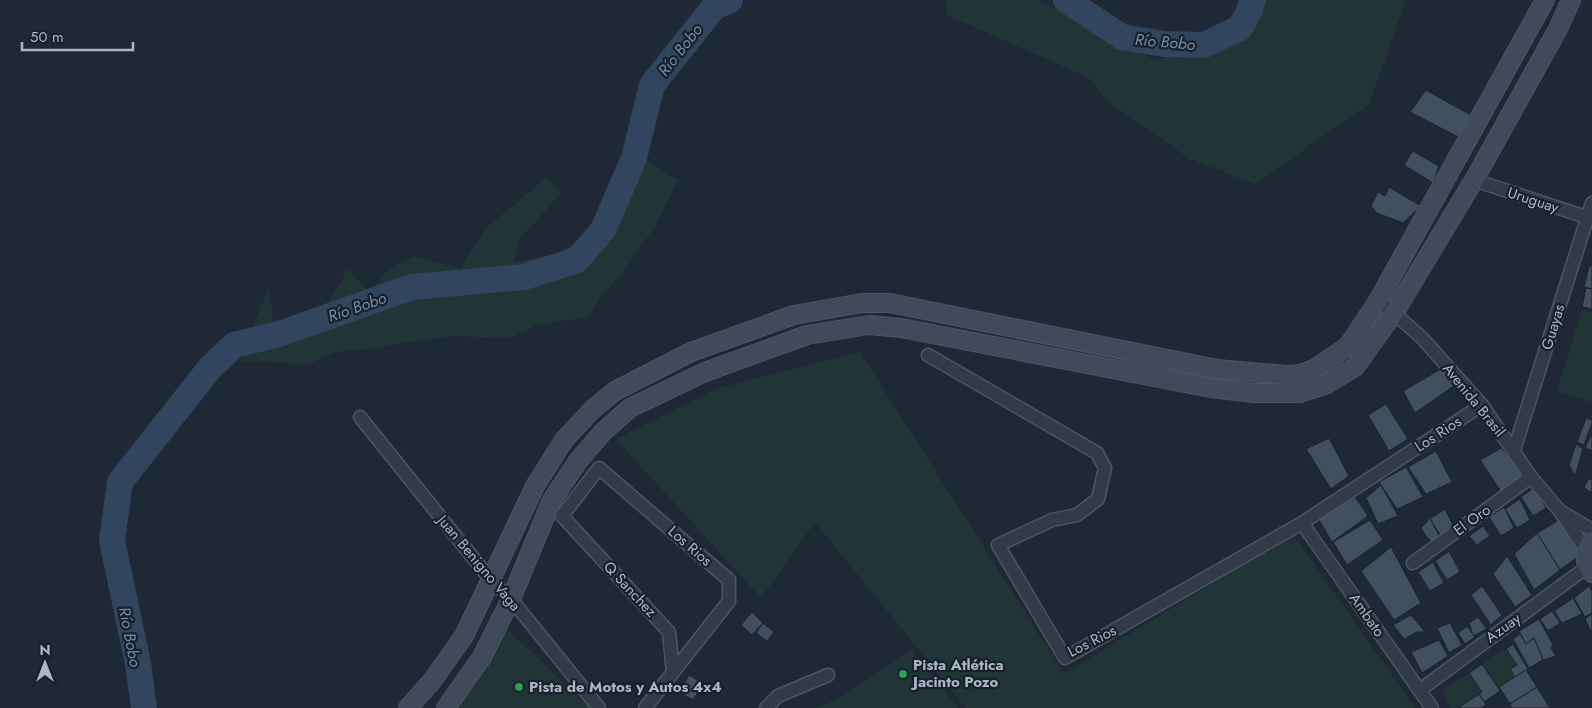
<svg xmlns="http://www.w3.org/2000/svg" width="1592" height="708" font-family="Jost,sans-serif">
<rect width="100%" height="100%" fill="#1f2936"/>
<g fill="#213537">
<polygon points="946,0 1038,0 1155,60 1231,40 1238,0 1406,0 1369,104 1255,184 1190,159 1111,104 1087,77 947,15"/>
<polygon points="625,148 678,180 655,226 627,267 599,299 588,317 536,325 511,338 454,336 402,343 378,348 336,352 309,364 240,361 269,287 274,328 308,339 348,269 370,292 389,269 415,256 460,269 486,228 546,178 562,192 519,240 513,263 558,253 588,234"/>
<polygon points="1582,310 1592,312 1592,402 1557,391"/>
<polygon points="860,352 1064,674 1293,534 1415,708 966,708 815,522 761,598 616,439 719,388"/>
<polygon points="502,624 590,708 455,708 487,666"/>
<polygon points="1506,649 1517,665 1510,670 1515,677 1498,688 1482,664"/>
<polygon points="912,650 958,708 816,708 840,698"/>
<polygon points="1469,673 1482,692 1458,708 1451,708 1445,700 1444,689"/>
</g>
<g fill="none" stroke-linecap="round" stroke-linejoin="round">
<g stroke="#32455e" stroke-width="26">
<polyline points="1066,0 1122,37 1164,44 1204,45 1240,28 1250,9 1253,0"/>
<polyline points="144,708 138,663 112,541 120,482 210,368 234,345 279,334 412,287 524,277 577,260 603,230 634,158 652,85 714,7 730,0"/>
</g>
</g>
<g fill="#424f5f" stroke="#1a222d">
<polygon points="1426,90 1476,118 1462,139 1410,112"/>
<polygon points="1413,151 1439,166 1433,183 1404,165"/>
<polygon points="1389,187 1421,206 1403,223 1377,213 1371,206 1378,192 1385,196"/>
<polygon points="1589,266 1592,266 1592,289 1584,287"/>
<polygon points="1586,288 1592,289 1592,309 1582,307"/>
<polygon points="1446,366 1458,383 1415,413 1403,391"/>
<polygon points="1386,404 1408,439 1389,451 1368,415"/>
<polygon points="1586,418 1592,420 1592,423 1584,445 1577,442"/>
<polygon points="1592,433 1592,451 1585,448"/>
<polygon points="1329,438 1349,476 1331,489 1306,449"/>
<polygon points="1576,444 1583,449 1575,476 1569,465"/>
<polygon points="1501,448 1524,473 1502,493 1480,460"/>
<polygon points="1436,451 1452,482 1426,494 1408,467"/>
<polygon points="1406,467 1423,497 1397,509 1379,482"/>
<polygon points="1589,478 1592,480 1592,492 1588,491 1584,487"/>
<polygon points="1381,485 1398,516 1378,524 1366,498"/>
<polygon points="1535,487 1546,508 1533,516 1521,497"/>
<polygon points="1355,497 1368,516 1332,542 1318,518"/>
<polygon points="1520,499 1530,520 1517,528 1505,509"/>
<polygon points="1504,507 1514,528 1501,536 1489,517"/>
<polygon points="1445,509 1455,529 1442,538 1430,519"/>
<polygon points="1430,518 1441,539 1434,544 1426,536 1421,528"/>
<polygon points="1370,520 1383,540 1347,565 1333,542"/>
<polygon points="1559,520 1584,552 1560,570 1537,533"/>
<polygon points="1483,526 1490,536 1477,545 1469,536"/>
<polygon points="1537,533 1560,570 1534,590 1514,554"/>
<polygon points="1391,547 1421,603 1394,620 1361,571"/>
<polygon points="1449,551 1460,572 1447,580 1435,561"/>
<polygon points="1507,556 1532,595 1515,607 1493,574"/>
<polygon points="1433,562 1444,583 1430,591 1418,572"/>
<polygon points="1482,586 1502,615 1491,625 1471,595"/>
<polygon points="1589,586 1592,591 1592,613 1585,617 1574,598"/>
<polygon points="1573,598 1582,614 1562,623 1554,611"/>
<polygon points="1552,611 1560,623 1548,631 1540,619"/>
<polygon points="752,612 763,623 752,635 741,625"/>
<polygon points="1592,614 1592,631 1591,632 1585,619"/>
<polygon points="1411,615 1425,632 1417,632 1404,639 1393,625"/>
<polygon points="1478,617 1487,629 1473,636 1469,623"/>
<polygon points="1539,619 1553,645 1551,648 1556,656 1543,660 1534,638 1526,644 1519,631"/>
<polygon points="763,623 774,632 767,641 756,633"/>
<polygon points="1450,623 1462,645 1449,653 1437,628"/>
<polygon points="1467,626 1475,637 1465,644 1458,633"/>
<polygon points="1520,634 1526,644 1534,638 1543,660 1529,668 1513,639"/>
<polygon points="1439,640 1448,656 1422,673 1411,652"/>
<polygon points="1513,644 1528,669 1515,677 1510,669 1517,665 1506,649"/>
<polygon points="1482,664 1500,691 1484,702 1479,694 1482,692 1469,673"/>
<polygon points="1526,670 1537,687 1510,704 1499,687"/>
<polygon points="689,675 704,684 693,700 679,692"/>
<polygon points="1537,687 1550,708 1512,708 1510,704"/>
<polygon points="1479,694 1486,705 1481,708 1458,708"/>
</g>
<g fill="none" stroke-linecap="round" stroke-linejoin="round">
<defs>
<g id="street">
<polyline points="1474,180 1592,219"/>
<polyline points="1378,301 1394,313 1422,338 1482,405 1531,477 1559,510 1586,550"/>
<polyline points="928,355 1097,453 1105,468 1098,499 1077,515 1052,520 998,545 1065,658 1302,523 1482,405"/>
<polyline points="360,417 491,580 511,599 599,708"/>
<polyline points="1514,450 1592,203"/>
<polyline points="1563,513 1592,530"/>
<polyline points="1302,523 1432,708"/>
<polyline points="1413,563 1531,477"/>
<polyline points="1420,690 1587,567"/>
<polyline points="645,708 729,601 729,580 599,468 562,516 669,632 673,672"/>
<polyline points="766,708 778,696 828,675"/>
</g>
<g id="secondary">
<path d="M1592,541C1583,551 1584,563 1592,573"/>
<polyline points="408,708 432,681 464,636 535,486 564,440 593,409 615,391 691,352 794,315 862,303 890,303 1217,369 1286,375 1301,374 1316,368 1348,346 1378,301 1545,0"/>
<polyline points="446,708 482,657 511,599 552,500 578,461 603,432 630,408 705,372 807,335 869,325 901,328 1211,388 1254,393 1300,393 1327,384 1355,367 1394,313 1474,180 1558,29 1571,0"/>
</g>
</defs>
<use href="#street" stroke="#4d5662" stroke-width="15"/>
<use href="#secondary" stroke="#4d5662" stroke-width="20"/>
<use href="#street" stroke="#323b47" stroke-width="12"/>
<use href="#secondary" stroke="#404a5a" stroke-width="18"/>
</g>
<g fill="#2e9e5b" stroke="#18202b" stroke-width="2">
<circle cx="903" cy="674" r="5"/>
<circle cx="519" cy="687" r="5"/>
</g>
<g text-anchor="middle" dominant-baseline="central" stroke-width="4.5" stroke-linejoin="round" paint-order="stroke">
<g font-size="15" fill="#acb6c4" stroke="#18202b">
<text transform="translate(1533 200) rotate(18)">Uruguay</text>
<text transform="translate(1553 327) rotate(-73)">Guayas</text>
<text transform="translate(1474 400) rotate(51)">Avenida Brasil</text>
<text transform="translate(1438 434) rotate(-33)">Los Rios</text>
<text transform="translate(1472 520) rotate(-36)">El Oro</text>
<text transform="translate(690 546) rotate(41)">Los Rios</text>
<text transform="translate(479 563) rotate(50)">Juan Benigno Vaga</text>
<text transform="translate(630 589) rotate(47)">Q Sanchez</text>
<text transform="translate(1367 615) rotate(55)">Ambato</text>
<text transform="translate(1503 628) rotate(-36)">Azuay</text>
<text transform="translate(1092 641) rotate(-27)">Los Rios</text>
</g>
<g font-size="15" font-weight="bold" fill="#acb6c4" stroke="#18202b" text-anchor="start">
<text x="913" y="665">Pista Atlética<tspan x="913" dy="17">Jacinto Pozo</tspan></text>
<text x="529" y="687">Pista de Motos y Autos 4x4</text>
</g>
<g font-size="16" font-style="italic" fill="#748ead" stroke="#18202b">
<text transform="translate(1165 42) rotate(5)">Río Bobo</text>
<text transform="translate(680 50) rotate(-52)">Río Bobo</text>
<text transform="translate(357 307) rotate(-19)">Río Bobo</text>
<text transform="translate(130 637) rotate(79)">Río Bobo</text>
</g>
</g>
<g transform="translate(45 663)" stroke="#18202b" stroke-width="4" paint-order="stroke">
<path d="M0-4L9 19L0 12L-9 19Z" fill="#acb6c4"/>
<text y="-8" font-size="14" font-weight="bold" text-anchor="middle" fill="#acb6c4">N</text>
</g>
<path d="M22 42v8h111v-8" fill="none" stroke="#acb6c4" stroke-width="2.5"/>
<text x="30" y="42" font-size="15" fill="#acb6c4" stroke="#18202b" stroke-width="4" paint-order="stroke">50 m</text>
</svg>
